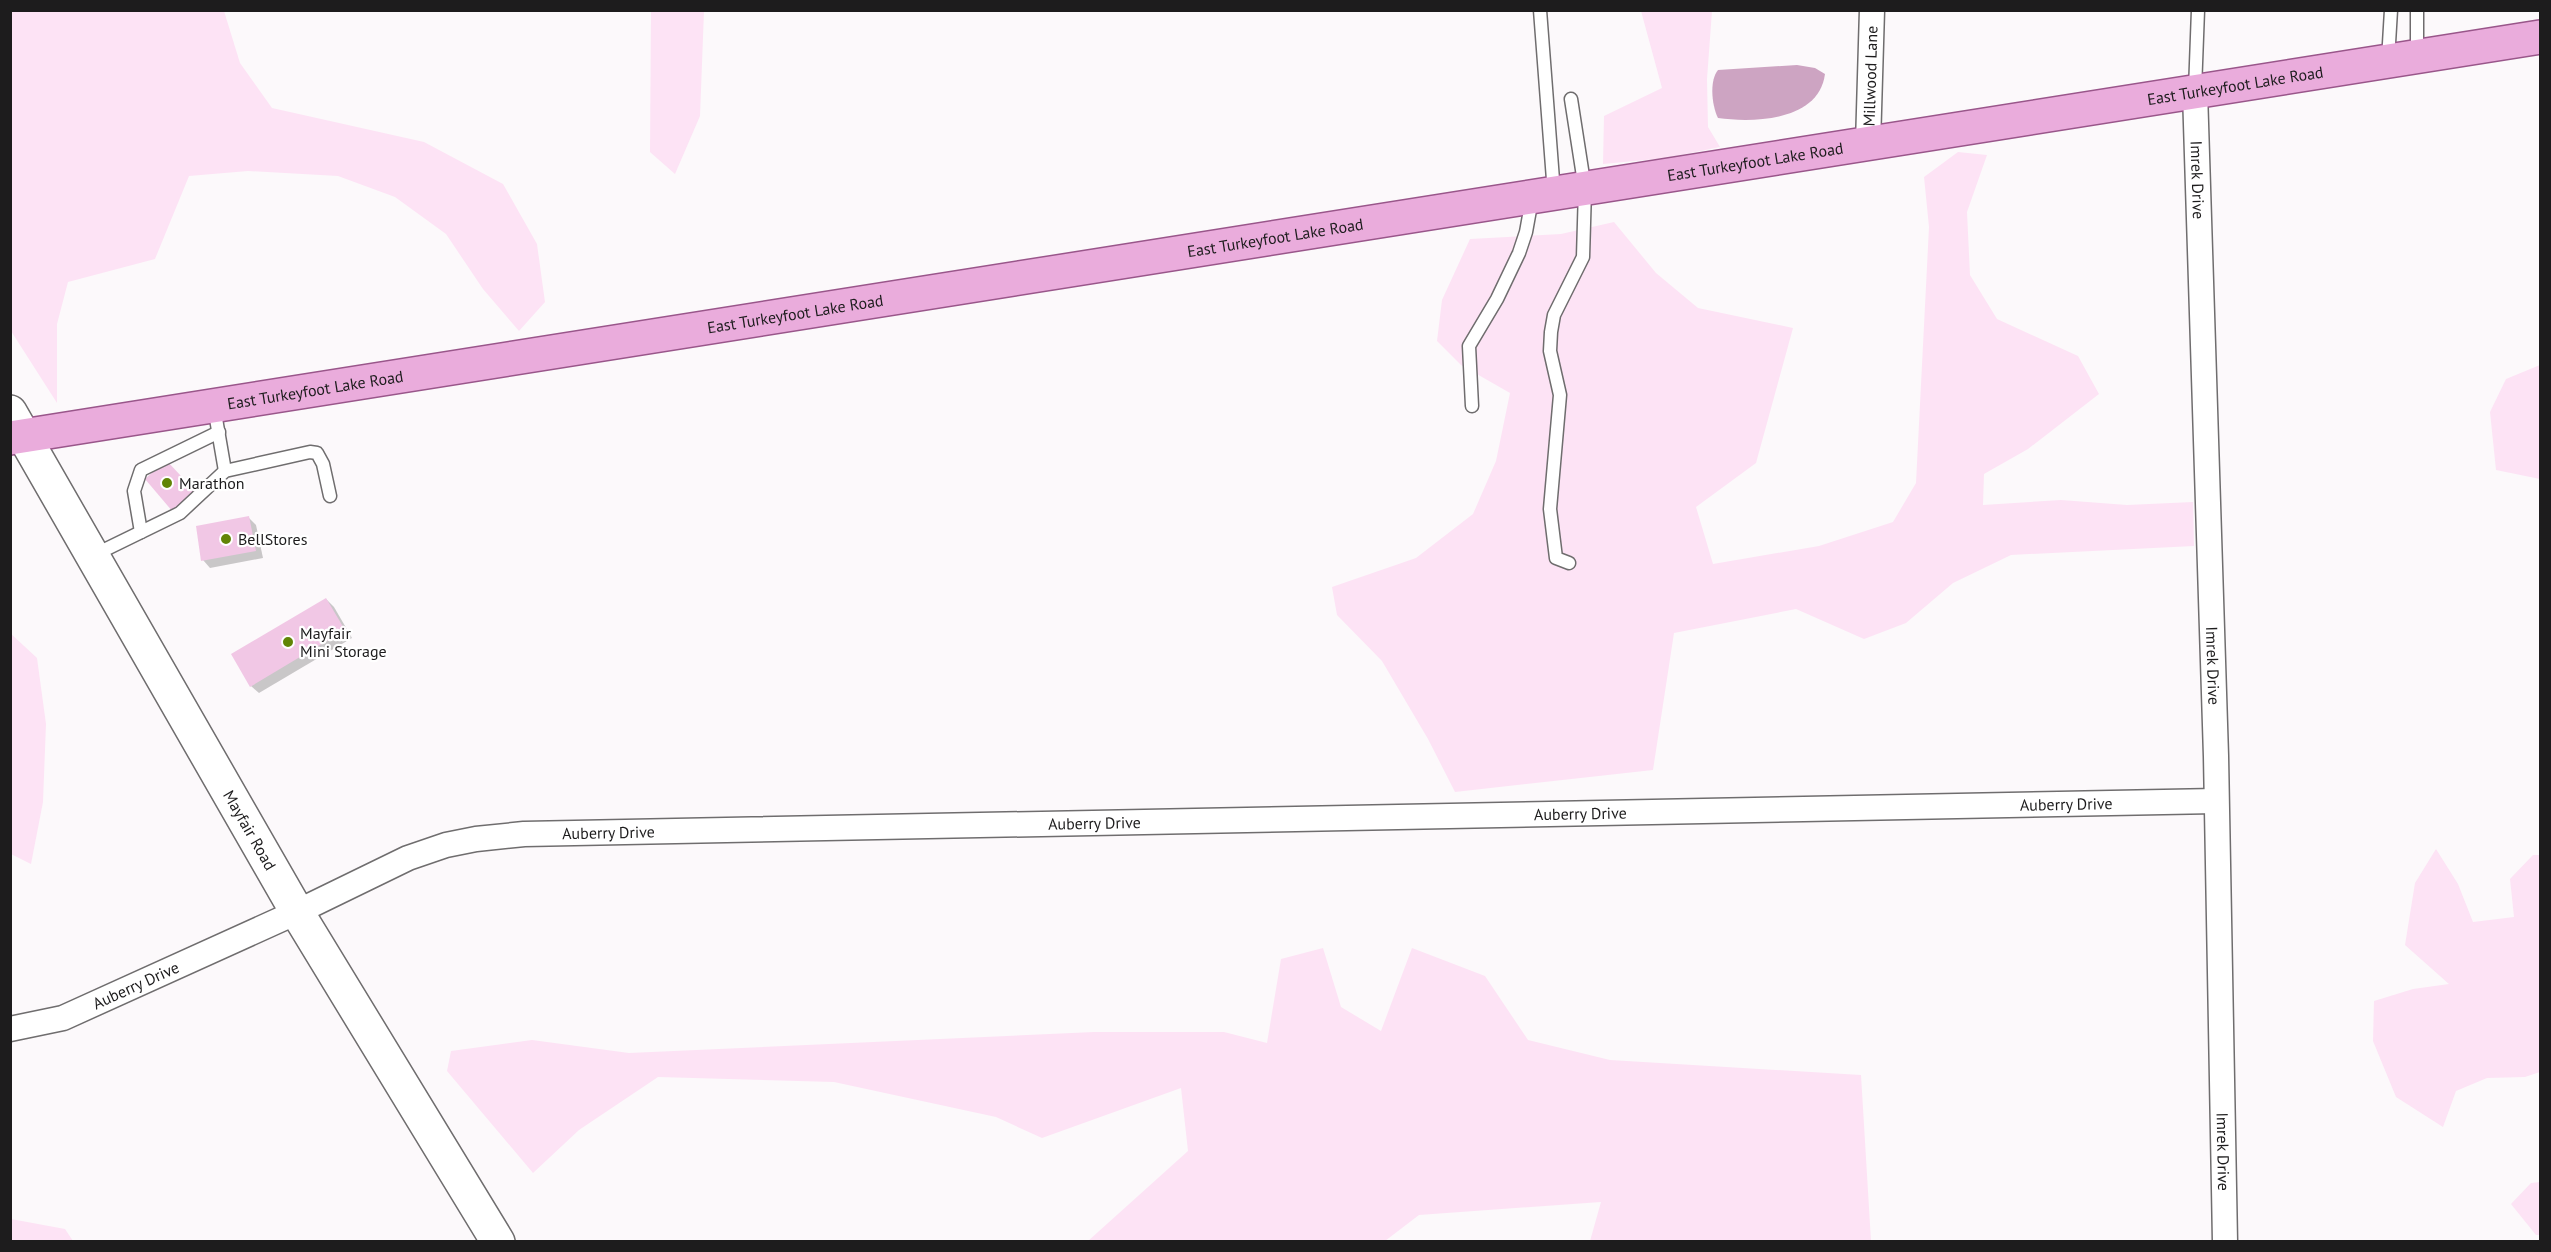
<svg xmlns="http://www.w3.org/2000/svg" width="2551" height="1252" font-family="'PT Sans',sans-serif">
<rect width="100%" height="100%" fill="#fcf9fb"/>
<g fill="#fde3f5">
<polygon points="11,10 224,11 240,63 272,108 424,142 503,184 537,244 545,302 519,331 483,289 446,234 395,197 338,176 248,171 189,176 155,259 68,282 57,324 57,403 11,331"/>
<polygon points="651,11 704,11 700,116 675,174 650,152"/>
<polygon points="1641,11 1712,11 1707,79 1708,127 1720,147 1666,158 1603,164 1604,116 1662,88"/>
<polygon points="1958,152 1987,155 1967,212 1970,275 1997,319 2078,356 2099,394 2028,449 1984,474 1983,505 2061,500 2127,505 2193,502 2194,546 2011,555 1953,583 1906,623 1864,639 1796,609 1674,633 1653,770 1455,792 1428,739 1382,661 1337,615 1332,587 1416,558 1473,514 1496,461 1510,393 1461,365 1437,341 1442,300 1470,239 1561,234 1614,222 1656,273 1698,308 1793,328 1756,463 1696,507 1713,564 1819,546 1893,522 1916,483 1929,227 1924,177"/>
<polygon points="2540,365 2540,479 2496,470 2490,412 2506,379"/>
<polygon points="10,633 37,658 46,724 43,802 31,864 11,854"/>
<polygon points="2436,849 2458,884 2473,922 2514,917 2510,879 2533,855 2540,855 2540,1072 2525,1077 2487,1078 2456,1091 2443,1127 2396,1097 2373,1041 2374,1001 2413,989 2449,984 2405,945 2415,883"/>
<polygon points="1323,948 1341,1007 1381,1031 1412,948 1485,976 1528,1040 1610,1060 1861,1075 1871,1241 1590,1241 1601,1202 1419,1215 1385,1241 1088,1241 1188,1151 1181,1088 1042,1138 996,1117 834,1082 658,1077 579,1130 533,1173 447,1071 451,1051 532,1040 629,1053 1094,1032 1224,1032 1267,1043 1281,959"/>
<polygon points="2540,1182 2540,1235 2536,1235 2511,1204 2531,1183"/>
<polygon points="11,1219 65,1229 73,1241 11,1241"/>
</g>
<path fill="#cda4c2" d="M1797,65L1815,68L1825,74C1819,121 1754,123 1718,118C1712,106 1709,81 1718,70Z"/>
<g fill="#0003">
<polygon points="249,518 256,525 263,558 210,568 203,560"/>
<polygon points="326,599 334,607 352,638 259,693 251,686"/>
</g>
<g fill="#f1c7e5">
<polygon points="166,460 197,493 173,512 145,479"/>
<polygon points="249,516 256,551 201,561 196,526"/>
<polygon points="326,598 345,630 250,687 231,654"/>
</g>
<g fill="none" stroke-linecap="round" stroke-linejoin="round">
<defs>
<g id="lane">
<polyline points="1540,10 1554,193"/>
<polyline points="2417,55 2417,10"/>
<polyline points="2388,60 2391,10"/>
<polyline points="2195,90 2198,10"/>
<polyline points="1472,406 1469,346 1497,299 1519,253 1526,232 1532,199"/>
<polyline points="214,407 225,471"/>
<polyline points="141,532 134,491 141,470 219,432"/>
<polyline points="94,555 180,513 225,471 310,452 317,453 323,464 330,496"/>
<polyline points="1569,563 1556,558 1550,509 1560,395 1550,351 1551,332 1554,315 1583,257 1585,189 1571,99"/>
</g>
<g id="street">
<path id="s1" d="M2195,92L2216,756L2225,1242"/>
<path id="s2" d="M1868,144L1872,10"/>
<path id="s3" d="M10,1029L63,1018L297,912L408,858L446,845L476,839L524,834L2216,801"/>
</g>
<g id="secondary">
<path id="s4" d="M10,412L297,912L498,1242"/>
</g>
<g id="primary">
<path id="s5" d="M10,438L2540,37"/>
</g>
</defs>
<use href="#lane" stroke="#6f6d6e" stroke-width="15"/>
<use href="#street" stroke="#6f6d6e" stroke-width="27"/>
<use href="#secondary" stroke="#6f6d6e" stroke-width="36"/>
<use href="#primary" stroke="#99568a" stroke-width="36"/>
<use href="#lane" stroke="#fff" stroke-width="12"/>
<use href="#street" stroke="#fff" stroke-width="24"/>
<use href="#secondary" stroke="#fff" stroke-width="33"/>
<use href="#primary" stroke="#eaacdc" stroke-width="33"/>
</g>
<g fill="#618506" stroke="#fff" stroke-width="2">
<circle cx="167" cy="483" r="6"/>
<circle cx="226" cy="539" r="6"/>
<circle cx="288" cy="642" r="6"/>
</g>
<g text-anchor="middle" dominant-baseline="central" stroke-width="4.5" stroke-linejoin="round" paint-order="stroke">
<g font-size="16" fill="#1d1c1d" stroke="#fff">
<text stroke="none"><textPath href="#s2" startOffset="68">Millwood Lane</textPath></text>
<text stroke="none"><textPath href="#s5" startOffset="2253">East Turkeyfoot Lake Road</textPath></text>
<text stroke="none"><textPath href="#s5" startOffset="1767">East Turkeyfoot Lake Road</textPath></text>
<text stroke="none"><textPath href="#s1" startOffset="88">Imrek Drive</textPath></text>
<text stroke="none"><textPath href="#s5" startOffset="1281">East Turkeyfoot Lake Road</textPath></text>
<text stroke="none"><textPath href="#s5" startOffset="795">East Turkeyfoot Lake Road</textPath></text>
<text stroke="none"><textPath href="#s5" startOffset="309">East Turkeyfoot Lake Road</textPath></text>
<text stroke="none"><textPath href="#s1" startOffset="574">Imrek Drive</textPath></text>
<text stroke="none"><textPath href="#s3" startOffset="2096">Auberry Drive</textPath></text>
<text stroke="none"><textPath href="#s3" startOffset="1610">Auberry Drive</textPath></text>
<text stroke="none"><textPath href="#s3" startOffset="1124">Auberry Drive</textPath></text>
<text stroke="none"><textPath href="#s4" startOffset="482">Mayfair Road</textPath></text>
<text stroke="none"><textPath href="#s3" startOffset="638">Auberry Drive</textPath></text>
<text stroke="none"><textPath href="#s3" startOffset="134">Auberry Drive</textPath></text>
<text stroke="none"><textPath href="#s1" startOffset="1060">Imrek Drive</textPath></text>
</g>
<g font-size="16" fill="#1d1c1d" stroke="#fff" text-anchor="start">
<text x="179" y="483">Marathon</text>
<text x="238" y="539">BellStores</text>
<text x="300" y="633">Mayfair<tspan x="300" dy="18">Mini Storage</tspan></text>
</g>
</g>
<rect width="2551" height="1252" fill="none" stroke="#1d1c1d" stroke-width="24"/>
</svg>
